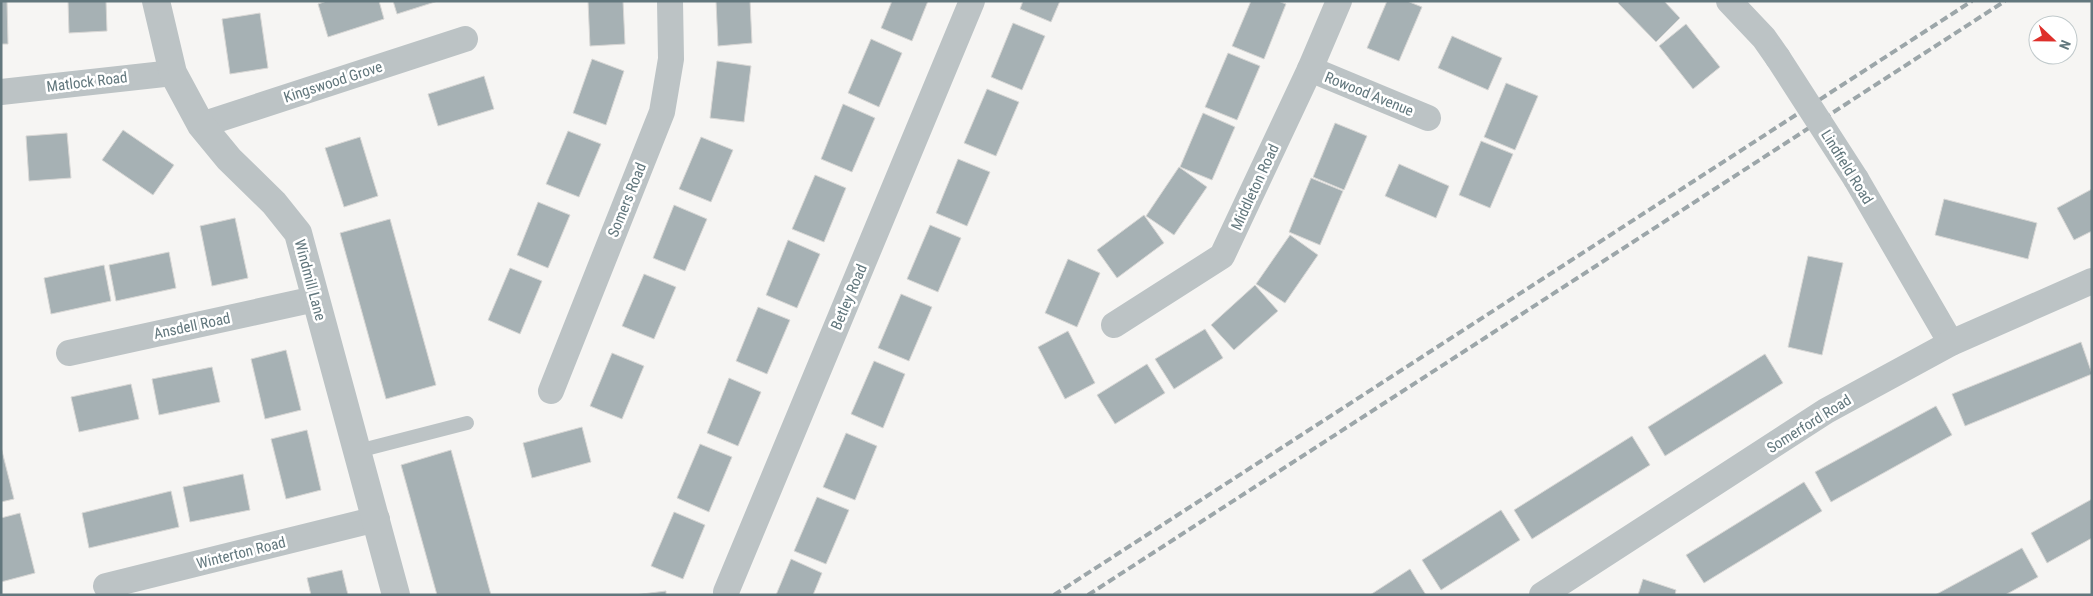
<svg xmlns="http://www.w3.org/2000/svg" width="2093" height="596" font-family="'Roboto Condensed',sans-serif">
<rect width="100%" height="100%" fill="#f6f5f3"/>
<g fill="#a6b1b4" stroke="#d8d7d5">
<polygon points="1,1 7,1 8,44 1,44"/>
<polygon points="68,1 106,1 107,31 69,33"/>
<polygon points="327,1 379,1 384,19 328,37 318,4"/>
<polygon points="393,1 438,1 397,14"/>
<polygon points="588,1 623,1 625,44 590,46"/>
<polygon points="716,1 750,1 752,43 718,46"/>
<polygon points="892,1 928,1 912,41 881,28"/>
<polygon points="1023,1 1060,1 1051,22 1020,9"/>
<polygon points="1251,1 1278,1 1286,4 1264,59 1232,46"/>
<polygon points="1387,1 1407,1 1422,7 1399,61 1367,48"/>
<polygon points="1619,1 1664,1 1680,18 1656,42 1618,3"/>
<polygon points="260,13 268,68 230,74 222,19"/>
<polygon points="1013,23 1045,36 1022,90 991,77"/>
<polygon points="1686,24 1720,67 1693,89 1659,46"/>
<polygon points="1452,36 1502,58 1488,90 1438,68"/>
<polygon points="871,39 902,53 879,107 848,93"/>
<polygon points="1228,53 1260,66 1237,120 1205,107"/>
<polygon points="592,59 624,71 606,125 573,113"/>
<polygon points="717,61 751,66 744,122 710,118"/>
<polygon points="484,76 494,109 438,126 428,94"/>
<polygon points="1506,83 1538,96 1515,150 1484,137"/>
<polygon points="987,89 1019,102 996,156 964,143"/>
<polygon points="843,104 875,118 852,172 821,159"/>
<polygon points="1203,113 1235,127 1212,180 1180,167"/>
<polygon points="1335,123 1367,136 1344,190 1313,177"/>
<polygon points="123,130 174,165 153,195 102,160"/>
<polygon points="568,131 601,144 579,197 546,184"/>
<polygon points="67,133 71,178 29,181 26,136"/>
<polygon points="360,137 378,196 344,207 325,148"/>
<polygon points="701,137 733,150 711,202 679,189"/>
<polygon points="1481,141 1513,154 1490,208 1459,195"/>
<polygon points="958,159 990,172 967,226 936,213"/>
<polygon points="1399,164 1449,186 1436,218 1385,196"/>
<polygon points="1179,167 1207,187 1174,235 1146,216"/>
<polygon points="815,175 846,188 824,242 792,229"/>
<polygon points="1311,178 1343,191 1320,245 1289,232"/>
<polygon points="2092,189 2092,231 2074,240 2057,208"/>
<polygon points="1944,199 2037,223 2028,259 1935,235"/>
<polygon points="538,202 570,215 548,268 517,255"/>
<polygon points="674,205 707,219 685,271 653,258"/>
<polygon points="1144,215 1164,243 1117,278 1097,250"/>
<polygon points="235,218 248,278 212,286 200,226"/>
<polygon points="390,219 436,385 386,399 340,233"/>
<polygon points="930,225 961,238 938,292 907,279"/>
<polygon points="1290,235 1318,255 1285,303 1256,284"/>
<polygon points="788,240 820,254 797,308 766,295"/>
<polygon points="169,252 176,288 116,301 109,265"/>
<polygon points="1808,256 1843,263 1822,355 1788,347"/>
<polygon points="1068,259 1100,273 1077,327 1045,313"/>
<polygon points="104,265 111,301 51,314 44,278"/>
<polygon points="510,268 542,281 520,334 488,320"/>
<polygon points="644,274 676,287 654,339 622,326"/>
<polygon points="1255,285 1278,311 1234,350 1211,325"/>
<polygon points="901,294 932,307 909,361 878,348"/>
<polygon points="758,307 790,320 767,374 736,361"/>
<polygon points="1205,329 1223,358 1174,389 1155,359"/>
<polygon points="1068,331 1095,383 1065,399 1038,347"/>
<polygon points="2081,342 2092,374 1965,426 1952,394"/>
<polygon points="286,350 301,410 265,419 251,359"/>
<polygon points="612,353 644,366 622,419 590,406"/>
<polygon points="1765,354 1783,383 1665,456 1648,427"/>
<polygon points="874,361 905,374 883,428 851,414"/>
<polygon points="1147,364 1165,393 1115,424 1097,395"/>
<polygon points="212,367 220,402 159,415 152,379"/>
<polygon points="729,378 761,392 738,446 707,433"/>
<polygon points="131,384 139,419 79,432 71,397"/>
<polygon points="1936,406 1952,435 1831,502 1815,472"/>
<polygon points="582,427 591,462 532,478 523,443"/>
<polygon points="307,430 321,490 286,499 271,439"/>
<polygon points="846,433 877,446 855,500 823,487"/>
<polygon points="1632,436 1650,465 1532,539 1514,510"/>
<polygon points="700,444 732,457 709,512 677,498"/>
<polygon points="1,447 14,499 1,502"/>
<polygon points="451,450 491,595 437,595 401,465"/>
<polygon points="243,474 250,510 190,522 183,487"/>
<polygon points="1804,482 1822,511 1704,583 1686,555"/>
<polygon points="171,491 179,527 89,548 82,513"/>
<polygon points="817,497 849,510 826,564 794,551"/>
<polygon points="2092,499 2092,538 2047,563 2031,533"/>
<polygon points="1501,510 1520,540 1441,590 1422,560"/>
<polygon points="674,512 705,525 683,579 651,566"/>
<polygon points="20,513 35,573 1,582 1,518"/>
<polygon points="2022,548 2038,577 2005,595 1935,595"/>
<polygon points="791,559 822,573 813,595 776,595"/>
<polygon points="1410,569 1426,595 1370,595"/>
<polygon points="342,570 348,595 311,595 307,578"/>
<polygon points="1643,579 1676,590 1675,595 1638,595"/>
<polygon points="666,591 666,595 634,595"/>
</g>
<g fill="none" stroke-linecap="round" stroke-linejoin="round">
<polyline stroke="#bcc3c5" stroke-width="14" points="358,451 467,423"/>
<g stroke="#bcc3c5" stroke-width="26">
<polyline points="1729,1 1764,38 1778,58"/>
<polyline points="1310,69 1428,118"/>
<polyline points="1,92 173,73"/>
<polyline points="201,125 465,39"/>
<polyline points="1856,179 1951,343"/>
<polyline points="1114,325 1222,256 1310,69 1339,1"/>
<polyline points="69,353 315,299"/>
<polyline points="551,391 662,112 671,59 670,1"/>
<polyline points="106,586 377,519"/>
<polyline points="726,592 972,1"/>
<polyline points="1542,595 1826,411 1951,343 2092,281"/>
</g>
<polyline stroke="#bcc3c5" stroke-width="28" points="156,1 173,73 201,125 229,159 274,203 298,233 396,595"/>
<g stroke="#9ca6a9" stroke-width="4" stroke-dasharray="8 4" stroke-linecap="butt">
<polyline points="1054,595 1972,1"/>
<polyline points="1088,595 2005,1"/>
</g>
<polyline stroke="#bcc3c5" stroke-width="26" points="1778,58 1856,179"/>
</g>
<g text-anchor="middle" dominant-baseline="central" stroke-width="5" stroke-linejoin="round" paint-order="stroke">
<g font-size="15" fill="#62777d" stroke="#fff">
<text transform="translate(87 82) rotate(-7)">Matlock Road</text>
<text transform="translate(333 82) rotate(-18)">Kingswood Grove</text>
<text transform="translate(1369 94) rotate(22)">Rowood Avenue</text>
<text transform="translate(1847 167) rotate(58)">Lindfield Road</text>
<text transform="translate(1255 187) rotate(-65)">Middleton Road</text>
<text transform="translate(627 200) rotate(-68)">Somers Road</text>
<text transform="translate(310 280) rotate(75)">Windmill Lane</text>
<text transform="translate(849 297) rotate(-67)">Betley Road</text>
<text transform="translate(192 326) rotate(-12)">Ansdell Road</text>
<text transform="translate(1809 424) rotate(-32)">Somerford Road</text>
<text transform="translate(241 553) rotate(-14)">Winterton Road</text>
</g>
</g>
<rect width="2093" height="596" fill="none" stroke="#62777d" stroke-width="5"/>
<g transform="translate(2053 40) rotate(112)"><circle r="24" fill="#ffffff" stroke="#c0c9cb"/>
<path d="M0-4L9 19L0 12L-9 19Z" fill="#de302b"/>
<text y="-8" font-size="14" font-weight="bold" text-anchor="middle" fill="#62777d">N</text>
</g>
</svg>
